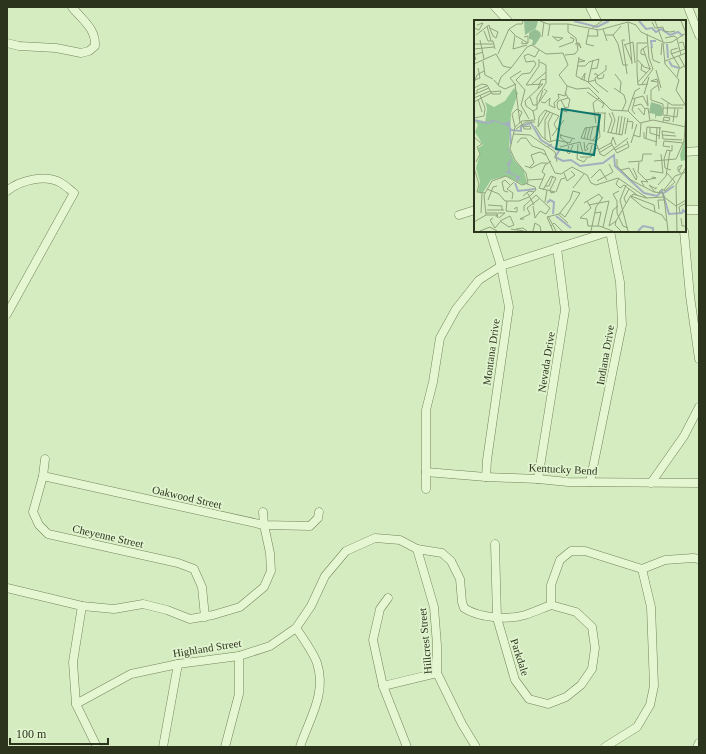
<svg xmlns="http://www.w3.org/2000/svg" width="706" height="754" font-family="'Times New Roman',serif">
<rect width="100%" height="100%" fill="#d5ecc0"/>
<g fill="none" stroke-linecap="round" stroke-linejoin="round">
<defs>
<g id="minor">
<polyline points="495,7 508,21"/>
<polyline points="590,7 597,21"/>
<polyline points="688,7 699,35"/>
<path d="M7,43L19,46L56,48L81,53L89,51L95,46C96,28 82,20 72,7"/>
<polyline points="685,152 699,151"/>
<path d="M7,191C20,180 46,174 61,183C66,186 70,190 74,193L7,314"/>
<polyline points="685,210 699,210"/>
<polyline points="459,215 475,210"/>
<polyline points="684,231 690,296 699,359"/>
<polyline points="45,459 43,476 33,512 39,525 48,534 178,563 194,569 202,587 205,617"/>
<polyline points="426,472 486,477 538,479 568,482 699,483"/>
<polyline points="43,476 264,525 310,526 318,518 319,512"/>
<polyline points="486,477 487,460 509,307 501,266 490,231"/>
<polyline points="538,479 565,310 557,248"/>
<polyline points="590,482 622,325 620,282 610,231"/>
<polyline points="651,483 684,436 699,407"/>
<polyline points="426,489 426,410 433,382 440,338 456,309 479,280 501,266 611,231"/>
<polyline points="495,544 497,618 515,680 529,699 548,704 566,697 581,685 592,669 595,648 592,627 576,612 551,605"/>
<polyline points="417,549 434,607 437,645 437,673 462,724 476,747"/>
<polyline points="7,588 82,606 114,609 143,604 167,610 190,619 213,615 240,607 264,587 271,571 270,553 264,525 263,512"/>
<polyline points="388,598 380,609 373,640 383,686 407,747"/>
<polyline points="551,605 551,585 560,560 571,551 585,551 642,569 665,560 693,558 699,559"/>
<polyline points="82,606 73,662 76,704 97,747"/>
<path d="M296,628C303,638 313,652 317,663C327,694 309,719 300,747"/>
<polyline points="383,686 437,673"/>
<path d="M76,704L131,674L178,664L239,656L270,646L296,628L311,606L325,576L346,551L375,538L400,540L417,549L442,553L451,561L460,579L462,602L464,608C479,618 508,620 525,615C534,612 543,608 551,605"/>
<polyline points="163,747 178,664"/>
<polyline points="225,747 239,694 239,656"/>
<polyline points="605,747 637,727 650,705 654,686 651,607 642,569"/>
<polyline points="697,747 699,743"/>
</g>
</defs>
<use href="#minor" stroke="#758459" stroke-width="9"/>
<use href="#minor" stroke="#e4f7d2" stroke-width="8"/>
</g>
<g text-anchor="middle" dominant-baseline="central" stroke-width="3.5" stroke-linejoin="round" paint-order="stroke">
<g font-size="11" fill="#2d341d" stroke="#e0f4cf">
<text transform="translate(491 352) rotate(-82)">Montana Drive</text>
<text transform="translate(605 355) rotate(-80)">Indiana Drive</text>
<text transform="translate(546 362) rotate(-81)">Nevada Drive</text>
<text transform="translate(563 469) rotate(3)">Kentucky Bend</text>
<text transform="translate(187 497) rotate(13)">Oakwood Street</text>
<text transform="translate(108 536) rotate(13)">Cheyenne Street</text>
<text transform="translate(425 641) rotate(-95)">Hillcrest Street</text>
<text transform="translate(207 648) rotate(-9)">Highland Street</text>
<text transform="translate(520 657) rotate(72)">Parkdale</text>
</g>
</g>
<g transform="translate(474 20)">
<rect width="212" height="212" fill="#d5ecc0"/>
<path d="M40,68L44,73L37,93L35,128L40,140L50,151L53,163L50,165L32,156L17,160L8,174L4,172L6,162L2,148L6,134L4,128L9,125L1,112L4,105L0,100L11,103L13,88L11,82L20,87L31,81ZM212,115V140L207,141L206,135Z" fill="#97c994"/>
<path d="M50,1H64L62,8L51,15ZM61,9L66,12L67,16L61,25H58L59,20L55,19V13ZM177,82L187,85L189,90L188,96H182L181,100V94L175,93Z" fill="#96be94"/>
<path d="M13,98V103L18,100H21L34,105L30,103L36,101L38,123L34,128L38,138V140L35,147L37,153L47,157L42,162V156L30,152L35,151L33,143L38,139L34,130H28H33L36,126L35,107L20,101L16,104L12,103Z" fill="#a3afbe"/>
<path fill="none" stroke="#a3afbe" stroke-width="2" d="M100,1L123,7L135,1M165,1L172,9L178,8L182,12L187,9L196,15L204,12L209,16M193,24L194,38M178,28L177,21H182M195,41L198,46L205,48M0,100L13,103M36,108L37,110L47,111V106L57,103L67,120L85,131L81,137L89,141L97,140L106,146L129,143L140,135L141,146L170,173L183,176L188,171L195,194L208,193L209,190L212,193M41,163L44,171L61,169M190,173L200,166M73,183L76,180L80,182L79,194M82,196L97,208M164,211L169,206L179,208V211"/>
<path fill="none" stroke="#92a27f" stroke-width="1" d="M66,1L74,4H94L125,10L154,2L162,5L167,12L191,23L198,22L212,13M181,1L189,22M207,1L212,13M154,2L158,44M178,2L181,8L189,7L190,11L196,12L201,11M13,6L17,21M0,8L5,10L9,3L3,5M35,9L41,15L39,29L53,25M115,9L112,24L120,26M117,9L128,1M129,9L133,21M10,11L14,21H19L21,29M2,15L15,5L16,9L19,16L22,18L24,12L16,8M131,15H139L147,6M139,15L144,24L149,45H154M42,16L54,23M74,16L76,4M78,16L84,21L89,18L80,17M114,16H124L123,10M68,17L70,2M191,18L200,16L203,18M203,19L207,35M6,20L10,39M151,20H148L153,54M48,21V24L54,23V16L50,17M173,23H163V51L164,65L174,64M189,23L191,44L205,60L202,70L212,86M0,24H19M101,24L105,23L107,28L104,24M150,25L159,22L161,43M151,25L158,42M85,27L99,22L100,19L96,17M177,27L179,40L186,43M204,28L197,30V33L206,48M0,29L20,27M24,34L35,9L43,4H48L49,1M197,34L211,29L209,22L205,23M91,35L101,34L104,30L102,18L94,12V4M171,35L167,34V30L173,26M187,35L188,23M205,36L212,49M105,37L102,56L114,62L125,73M0,40L2,39L0,35L9,32M119,40L114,62L121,60M164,40L170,47L177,49M9,41L11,55L19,59M191,41L212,33M104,42L111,41L105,39M0,44L22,34L29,46L37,48L53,27L58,25L72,34L89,33L94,45L85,55L93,66L103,69L115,68L137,90L154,91L166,103L179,100L212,107M168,44L167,50L173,53M132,45V50L121,58L122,63L134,72M104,46H111L115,42L125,39L123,48L117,49M182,50L187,68M120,54H123L124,59L129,58L130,54M141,54L147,62L146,72M203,57L205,49L210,46M1,60L6,58L4,48M20,60L25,66L31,69L42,64M107,60L111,53L110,61M164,62L176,49L169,28M184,62L177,61L183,59L184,62V65L185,69V71M0,63L3,55L10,51M41,64L46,103M41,64L36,58L47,51M58,64L72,52M168,64L179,49L175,38L173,14M24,65L27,57L37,48M52,65L69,64L51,81L52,86L59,91M52,65L65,46V39M184,65L177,70V80L189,84V95L203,97L204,89M0,68L8,64L13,65L17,72L18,74H26L27,71L16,72M140,68L150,75L152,82L148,91M64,69L67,60L72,59M113,72L130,84L128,88M3,73V70L13,66M1,74L15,68M170,74L175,57M56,77L59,85H63L73,71L70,69M0,78L16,71M187,78L198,85H212M4,79L8,92M158,79L169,76L174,86L173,75M87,80L93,92L84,89L83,85L84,81L94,78L91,72M0,82L17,73M65,82L69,70M67,82L71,83L76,78L75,85L81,88L80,83L85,78L84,74L91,76L93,66M160,86L167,84L171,89M90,87L94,88L96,79L94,78M164,88L170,95L171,89L174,88L176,101M189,88H209M43,89L48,92L45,99M59,91L63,89V77L72,63V45L66,42M154,91L161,71L166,68M112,93H132M161,94L158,90L161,79M193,95L194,83M0,98L10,96L11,88L6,75M55,99L47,85L51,70L42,60L48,54L56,53L62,44L60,41L52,42L50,36L54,34L61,37L65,30M153,101L159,102L158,109M47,102L50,109H57L56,106L49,107M189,102L190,97L196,98L195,101L190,100M199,102L201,88M122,103L119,83L125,78M61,106L68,117L75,122L82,120L96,123L98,119M211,106L212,91M41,107L48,101L61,100L59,91M64,107L65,97L71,90L85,96L80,104L83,110M64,107L73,91M176,107V113L186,116M42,109L52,102H61M130,112L131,93M133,112L148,115L151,97M134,112L138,100L135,93M170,112V118L183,122M137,113L141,100L138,92M201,113L188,111L189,119L208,120M39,114L56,115L73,127L78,124M87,114L86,117L94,124M142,114L145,96M151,114L154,98M86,115L101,119M145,115L148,96M159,115L166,117L167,103M188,115L202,116M78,116L90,100M0,117L8,124L3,127L6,134L2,142M107,118L122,121L126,117L124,92M107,118L111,108L126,106M172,118L173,107L187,108M71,119V100L76,92M110,119L113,107M113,119L116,107M116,119L119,106M185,119L186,107M119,120L122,116L123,106M77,122L74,103L79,93M106,122L109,134L116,133L118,125M110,122L111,131L114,129L112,126M43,123L47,118H52L58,126L70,130L81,153L87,154L98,147L113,155L117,163L122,165L144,158L173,178M157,123L163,104M104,124L103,139L110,142L113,138M142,125L139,117L137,123L143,133L155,127L153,121M95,126L93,132L95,134L99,125M113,126L115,123L123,125L124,128M182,126L183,107M74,127L81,132L83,142M86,127L106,122M196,127L189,126L190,121L209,123M124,128L126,134L130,136L154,118M124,130L137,123M141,130L153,124M125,133L138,125M187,134L189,153M106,137H117L121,129L124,128M143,139V146L157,160L180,172L189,173L190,177L172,178L159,174L157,177L169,187L188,195L192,201M180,141L202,139L210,121L211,107M154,142L168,141L169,134H178M165,142L164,152L174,162L167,161L170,166M51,146L57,148L67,143H73M0,148L5,164L3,172L11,173M55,148L60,143L57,135L66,132L72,135M159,148L163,157L162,160M147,150L155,148L162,160M197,150L191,148L190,139L193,130L198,131V125M176,151L189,153M205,151L208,145L204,147V150L205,152L207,153M90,153L93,161L101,155L97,151M71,154L65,168L81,172M71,154L68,152L71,145L77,141M117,158L126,149L133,160M145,158L142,164L146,168M54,160L69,159M172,160L182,158L178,157M123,161L139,152L135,144M152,165L146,180L154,211M184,165L192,156L196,131M71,166H75L79,156M99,168L110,154M146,168L150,165L163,175M13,169L25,174L31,181H45L55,177L62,170L61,167L53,164M69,170L77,156L82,158L76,170L77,173L81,172M190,170L201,156L212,152M145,171L139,174L143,181V193L149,206L154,208M34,172L30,171L28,162L31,160L36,165M53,172L60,185M82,172L87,159L91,158M181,172L175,165L182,169V167M185,172L188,169L191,171L201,162L193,153M49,176L55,171L60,172M157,176L180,185L181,192M38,179L39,173L33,169L40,162M14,180L19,167L23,166M33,181L32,191L43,192V187L40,189M113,181L117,188L106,198L113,199L114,206H125L139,211M71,182L73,170M110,183L125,174L128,178M152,183L150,178L155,169M14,185L28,186V190M115,185L135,181L129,207M185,189L184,180H190M13,190H30M50,191V186L62,175L76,188L72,194L66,191L61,198L59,186M7,193L8,174M12,193H23L24,198M24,193H31L25,198M121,193L127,192L124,206M206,193L205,187L212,183M84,194L94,203M12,195H23L22,197M36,196L40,205L35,207L26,201ZM74,196L82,211M19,198L16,200L21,208L26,202M207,198L208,206H212M50,199H46L56,194L53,188L65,179M142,201L141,205L147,211M0,202L12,195L10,175L18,161L32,156L48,165L54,163L52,153L41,140L36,129L41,107L38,94L43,89M77,206L80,203L88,211M135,206L142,201L157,175M135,206L139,190L144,186M37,209L50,211M42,209L49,208L53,211M6,211L16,207L23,211M59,211L61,203L66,206L67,211M79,211L73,197L85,194L96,180L99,171L106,173L91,197L86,193M117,211L122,187L129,177M194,211L190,177L202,186L212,180M203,211L202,165L212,147"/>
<path fill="#0f766e" fill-opacity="0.15" stroke="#0f766e" stroke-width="2" d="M88,89L126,95L120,135L82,129Z"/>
<rect width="212" height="212" fill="none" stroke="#2d341d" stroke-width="2"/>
</g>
<rect width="706" height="754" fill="none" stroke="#2d341d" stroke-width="16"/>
<path d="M10 738v6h98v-6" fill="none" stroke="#2d341d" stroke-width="2"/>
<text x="16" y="738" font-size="12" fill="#2d341d" stroke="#e0f4cf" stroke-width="3" paint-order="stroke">100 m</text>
</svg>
